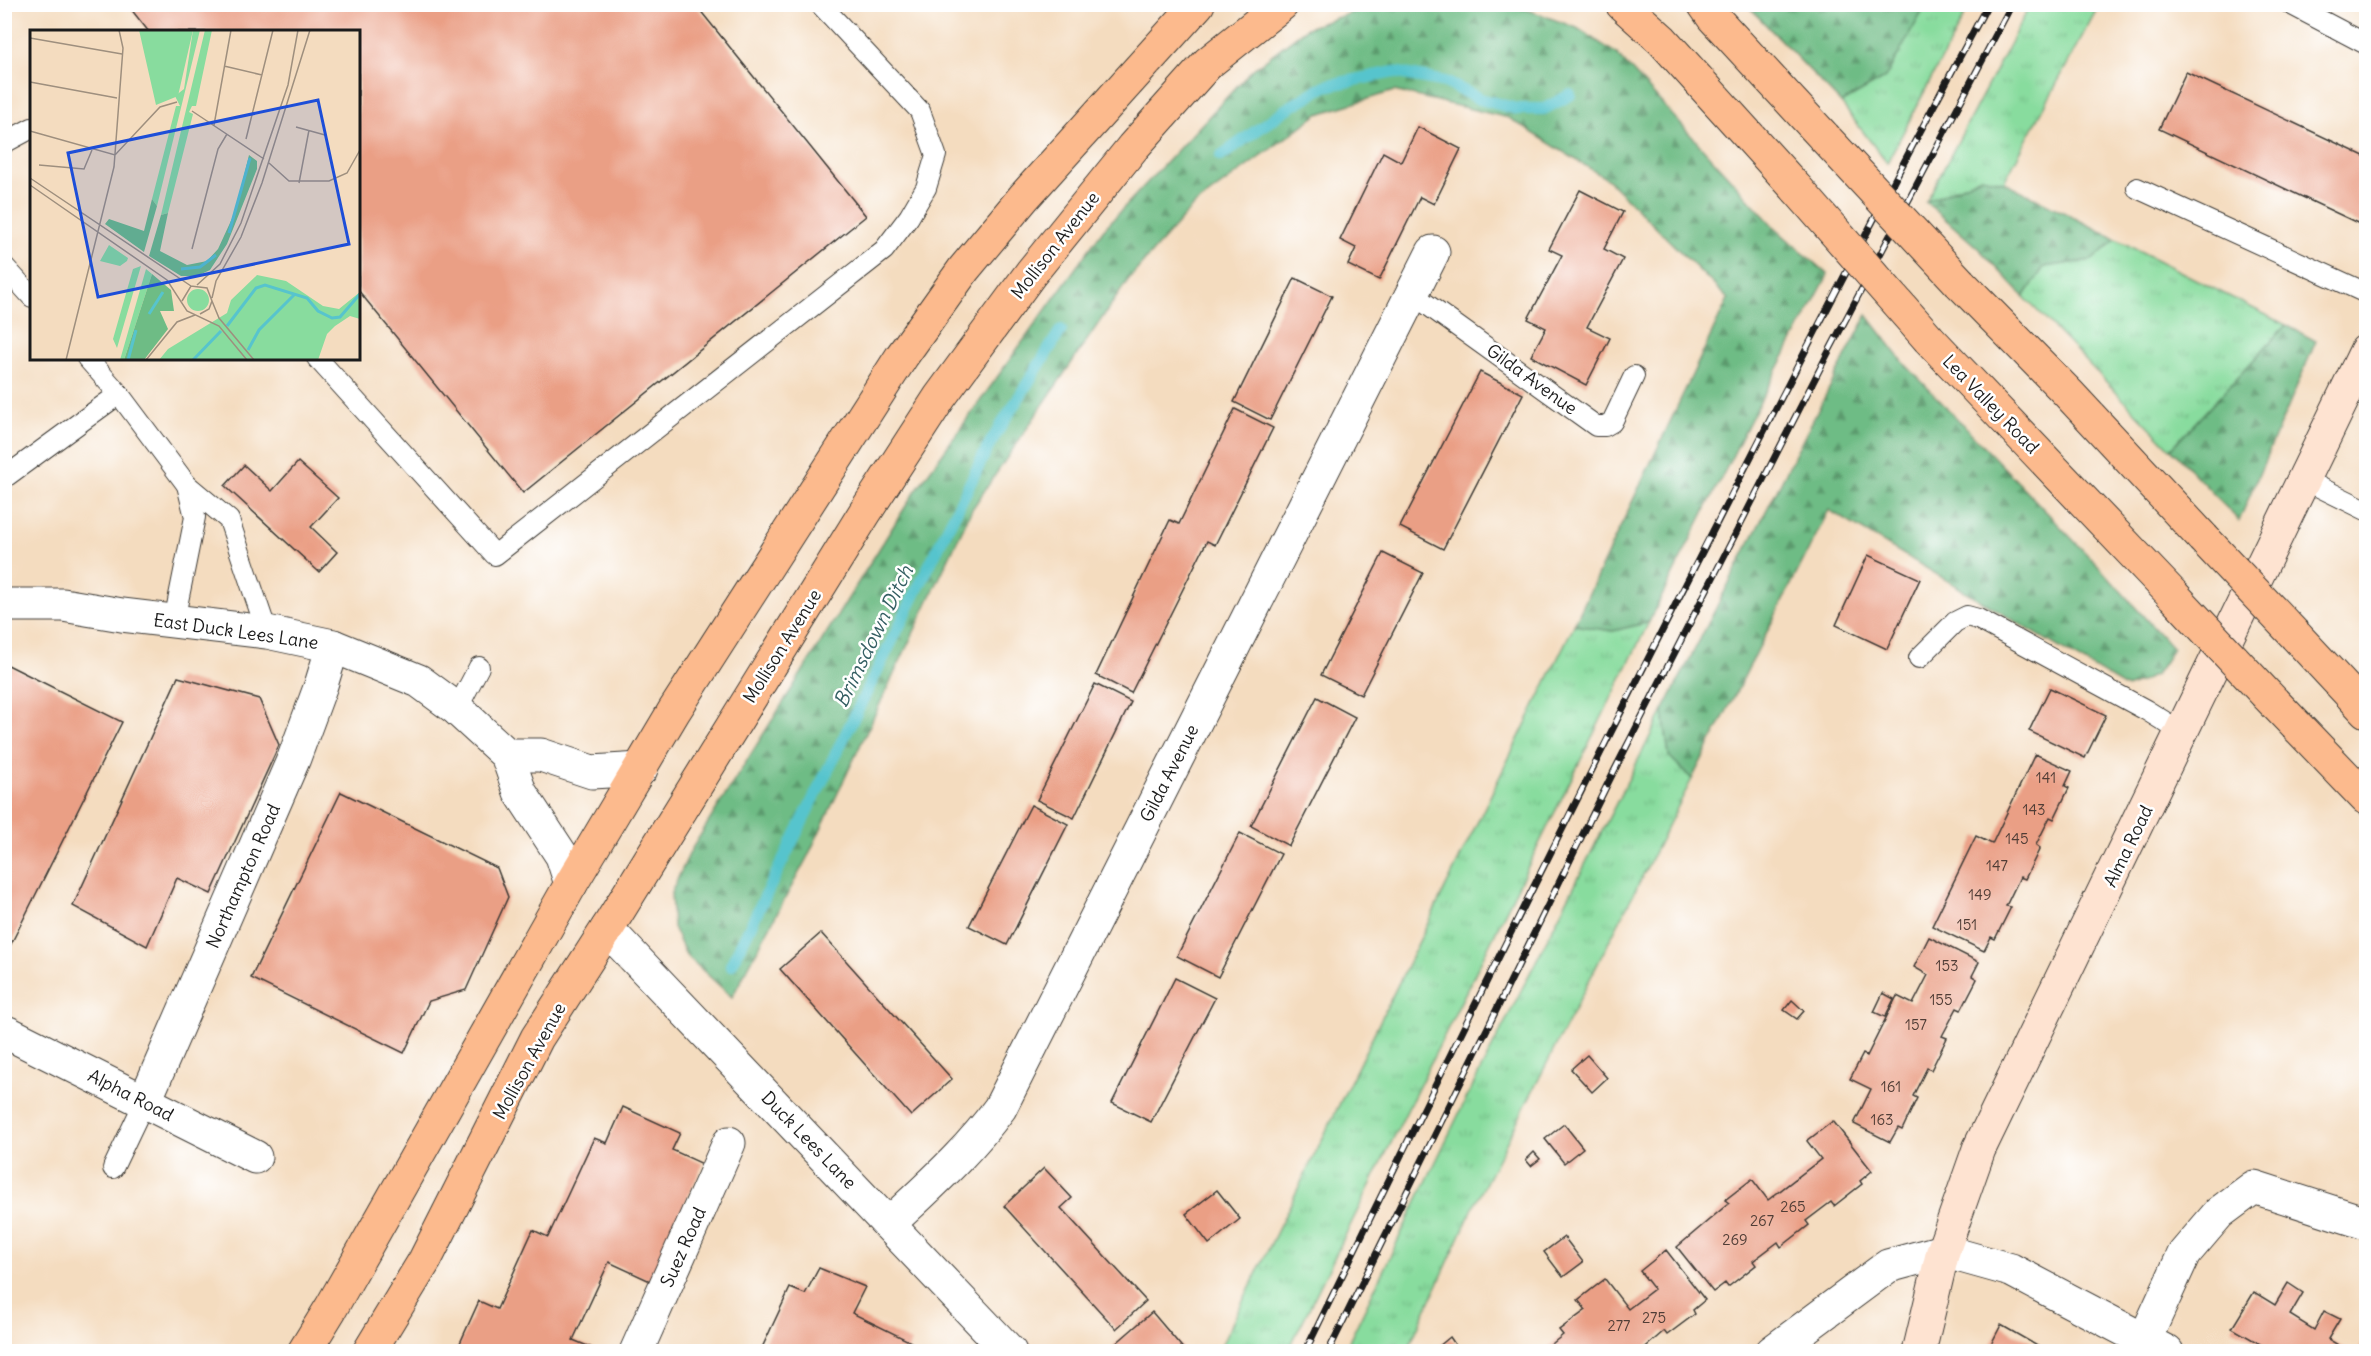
<svg xmlns="http://www.w3.org/2000/svg" width="2371" height="1356" font-family="Delius,sans-serif">
<defs>
<pattern id="grass-tufts" width="24" height="20" patternUnits="userSpaceOnUse" patternTransform="scale(1.5)"><rect width="24" height="20" fill="#88dc9e"/><path d="M3 7l-1-3M5 7V3M7 7l1-3M15 17l-1-3M17 17v-4M19 17l1-3" fill="none" stroke="#75bc88"/></pattern>
<pattern id="forest-firs" width="22" height="20" patternUnits="userSpaceOnUse" patternTransform="scale(1.5)"><rect width="22" height="20" fill="#6ebc85"/><path d="M5 1l3.5 6h-7zM16 11l3.5 6h-7z" fill="#5a986c"/></pattern>
</defs>
<rect width="100%" height="100%" fill="#fff"/>
<filter id="ink" filterUnits="userSpaceOnUse"><feTurbulence type="fractalNoise" baseFrequency=".0167" numOctaves="2"/><feDisplacementMap in="SourceGraphic" scale="12" xChannelSelector="R" yChannelSelector="G"/><feConvolveMatrix kernelMatrix="1 2 1 2 8 2 1 2 1" color-interpolation-filters="sRGB"/></filter>
<filter id="wash" filterUnits="userSpaceOnUse"><feTurbulence type="fractalNoise" baseFrequency=".008" numOctaves="4" result="noise"/><feDisplacementMap in="SourceGraphic" scale="24" xChannelSelector="R" yChannelSelector="G"/><feGaussianBlur stdDeviation="1.35" result="paint"/><feColorMatrix in="noise" values="0 0 0 0 0 0 0 0 0 0 0 0 0 0 0 0 0 1.4 0 .05"/><feComposite in="paint" operator="in"/></filter>
<g filter="url(#wash)">
<rect width="100%" height="100%" fill="#f4dcbf"/>
<g fill="url(#grass-tufts)" stroke="#527c5d" stroke-width="1.5">
<polygon points="1926,5 1970,5 1887,163 1841,103 1885,78"/>
<polygon points="2030,5 2099,5 2004,182 1981,177 1926,202"/>
<polygon points="2116,239 2286,325 2171,449 2024,297 2044,267 2092,260"/>
<polygon points="1649,622 1288,1351 1218,1352 1574,625 1613,631"/>
<polygon points="1663,711 1669,756 1692,779 1472,1210 1407,1351 1344,1352 1466,1099"/>
</g>
<g fill="url(#forest-firs)" stroke="#456c50" stroke-width="1.5">
<polygon points="1397,4 1515,5 1577,28 1617,54 1776,229 1828,275 1752,417 1649,622 1613,631 1574,625 1728,299 1607,179 1509,118 1394,91 1318,114 1192,207 1128,280 972,509 808,856 732,997 686,955 673,927 671,893 691,850 914,493 1103,230 1252,70 1307,28 1359,10"/>
<polygon points="1747,5 1926,5 1885,78 1841,103"/>
<polygon points="1981,177 2004,182 2116,239 2092,260 2044,267 2024,297 1980,250 1926,202"/>
<polygon points="1867,315 1904,363 2100,568 2173,649 2156,675 2127,688 1829,510 1692,779 1669,756 1663,711"/>
<polygon points="2286,325 2316,341 2239,521 2171,449"/>
</g>
<g fill="none" stroke-linecap="round" stroke-linejoin="round">
<g stroke="#57c4cd" stroke-width="12">
<polyline points="1221,156 1285,110 1325,86 1394,72 1445,82 1480,99 1517,109 1544,109 1570,95"/>
<polyline points="731,965 989,445 1061,330"/>
</g>
</g>
<g id="blocks">
<g fill="#ea9f85">
<polygon points="127,4 695,4 866,216 523,493 358,290 358,32 149,32"/>
<polygon points="2186,72 2366,157 2366,227 2159,129"/>
<polygon points="1418,127 1461,149 1434,204 1420,197 1379,280 1348,265 1356,248 1340,240 1383,152 1401,162"/>
<polygon points="1580,190 1623,212 1604,249 1623,259 1587,327 1610,338 1586,385 1531,356 1546,328 1528,319 1562,255 1549,249"/>
<polygon points="1295,278 1332,296 1270,420 1234,402"/>
<polygon points="1480,372 1523,394 1443,549 1400,527"/>
<polygon points="1235,409 1273,428 1215,545 1207,541 1131,693 1096,675 1170,520 1179,524"/>
<polygon points="298,462 338,498 311,527 337,552 319,572 225,486 244,465 272,491"/>
<polygon points="1383,553 1423,573 1361,695 1321,675"/>
<polygon points="1868,555 1920,579 1887,649 1836,625"/>
<polygon points="4,663 122,722 4,958"/>
<polygon points="178,677 259,699 279,745 211,894 177,878 147,946 73,906"/>
<polygon points="1095,684 1131,702 1074,818 1037,800"/>
<polygon points="2050,688 2106,715 2085,758 2029,731"/>
<polygon points="1317,697 1355,717 1289,846 1251,826"/>
<polygon points="2035,754 2072,771 2065,786 2069,788 2054,819 2050,817 2036,845 2040,848 2025,879 2020,877 2006,906 2011,907 1995,939 1991,937 1984,951 1932,926 1976,836 1992,844"/>
<polygon points="341,792 497,868 508,897 466,990 429,1001 404,1053 251,978"/>
<polygon points="1031,805 1068,824 1007,945 969,926"/>
<polygon points="1240,833 1281,854 1218,977 1177,956"/>
<polygon points="821,933 952,1079 911,1116 780,969"/>
<polygon points="1929,937 1979,962 1972,976 1977,979 1961,1010 1957,1008 1942,1036 1947,1038 1931,1070 1927,1068 1913,1096 1917,1098 1902,1130 1898,1128 1890,1142 1854,1124 1871,1089 1850,1079 1863,1054 1867,1056 1897,996 1913,1004 1928,975 1914,967"/>
<polygon points="1175,978 1215,998 1151,1122 1112,1103"/>
<polygon points="1883,993 1894,999 1885,1017 1874,1012"/>
<polygon points="1792,1000 1804,1011 1797,1019 1784,1010"/>
<polygon points="1587,1055 1607,1078 1592,1092 1571,1069"/>
<polygon points="623,1107 680,1133 672,1150 703,1164 650,1281 609,1262 573,1340 595,1349 593,1352 456,1352 479,1301 497,1309 533,1230 548,1237 594,1138 607,1143"/>
<polygon points="1833,1121 1872,1171 1860,1181 1862,1184 1834,1206 1831,1202 1806,1221 1809,1225 1781,1247 1778,1242 1753,1261 1756,1265 1728,1287 1725,1283 1713,1292 1677,1247 1729,1203 1725,1200 1752,1179 1768,1200 1821,1159 1807,1141"/>
<polygon points="1564,1124 1583,1148 1564,1163 1545,1139"/>
<polygon points="1534,1152 1540,1159 1531,1166 1526,1160"/>
<polygon points="1044,1168 1072,1198 1061,1208 1146,1301 1116,1329 1004,1206"/>
<polygon points="1217,1190 1240,1219 1209,1244 1186,1214"/>
<polygon points="1564,1237 1583,1262 1563,1277 1544,1252"/>
<polygon points="1666,1250 1705,1300 1693,1310 1695,1314 1667,1335 1664,1331 1640,1352 1542,1352 1563,1335 1559,1330 1586,1310 1578,1300 1605,1279 1628,1309 1654,1289 1640,1271"/>
<polygon points="819,1268 865,1287 852,1313 911,1342 907,1352 760,1352 790,1288 805,1294"/>
<polygon points="2288,1283 2303,1293 2290,1315 2314,1330 2324,1311 2340,1319 2328,1339 2350,1352 2274,1352 2232,1328 2254,1292 2275,1305"/>
<polygon points="1152,1312 1186,1352 1118,1352 1113,1346"/>
<polygon points="2001,1325 2048,1352 1987,1352"/>
<polygon points="2366,1336 2366,1352 2358,1352"/>
<polygon points="1450,1337 1459,1350 1457,1352 1432,1352"/>
</g>
</g>
</g>
<g filter="url(#ink)">
<use href="#blocks" fill-opacity="0" stroke="#3c3934" stroke-width="1.5"/>
<g fill="none" stroke-linecap="round" stroke-linejoin="round">
<defs>
<g id="lane">
<polyline points="2290,4 2366,44"/>
<polyline points="4,143 32,128"/>
<polyline points="2137,188 2366,293"/>
<polyline points="4,266 32,297"/>
<polyline points="1411,293 1596,426 1605,426 1612,422 1634,376"/>
<polyline points="87,358 119,394 187,485 229,520 267,632"/>
<polyline points="317,358 495,555 884,250 909,217 926,188 936,155 920,111 820,4"/>
<polyline points="4,478 119,394"/>
<polyline points="2305,480 2366,510"/>
<polyline points="174,621 195,517 187,485"/>
<polyline points="1919,658 1955,622 1967,616 1978,619 2146,710 2183,733"/>
<polyline points="457,709 479,667"/>
<polyline points="113,1168 144,1103"/>
</g>
<g id="street">
<polyline points="4,605 63,605 122,615 267,632 333,646 419,681 457,709 507,755 520,792 562,856 571,884"/>
<polyline points="507,755 541,755 592,772 641,769"/>
<polyline points="607,929 1010,1352"/>
<polyline points="8,1033 255,1157"/>
<polyline points="144,1103 294,758 321,685 333,646"/>
<path d="M889,1224C929,1186 967,1153 1000,1108L1433,252"/>
<polyline points="2145,1339 2184,1254 2219,1213 2254,1187 2366,1223"/>
<polyline points="636,1352 729,1143"/>
<polyline points="1772,1352 1888,1266 1943,1251 2011,1270 2167,1352"/>
</g>
<polyline id="secondary" points="1919,1352 1943,1251 1979,1149 2366,351"/>
<g id="primary">
<polyline points="1622,4 1662,40 1797,189"/>
<polyline points="1704,4 1713,17 1824,137"/>
<polyline points="1960,283 2068,393 2203,538"/>
<polyline points="1929,339 2174,596"/>
<polyline points="2296,636 2366,711"/>
<polyline points="2267,695 2366,798"/>
<polyline points="304,1352 331,1308 571,884 674,711 902,356 964,269 1024,197 1198,4"/>
<polyline points="369,1352 425,1260 537,1038 607,929 864,514 940,397 1031,273 1133,147 1208,63 1282,4"/>
</g>
</defs>
<use href="#lane" stroke="#3c3934" stroke-width="22"/>
<use href="#street" stroke="#3c3934" stroke-width="35"/>
<use href="#secondary" stroke="#3c3934" stroke-width="35"/>
<use href="#primary" stroke="#3c3934" stroke-width="35"/>
<use href="#lane" stroke="#fff" stroke-width="20"/>
<use href="#street" stroke="#fff" stroke-width="33"/>
<use href="#secondary" stroke="#fee3d1" stroke-width="33"/>
<use href="#primary" stroke="#fcba8d" stroke-width="33"/>
<defs>
<g id="rail">
<path d="M1305,1352C1525,899 1750,448 1988,4"/>
<polyline points="1328,1352 1610,779 1827,355 2012,4"/>
</g>
</defs>
<use href="#rail" stroke="#1c1c1c" stroke-width="7"/>
<use href="#rail" stroke="#fff" stroke-width="4.5" stroke-dasharray="14" stroke-linecap="butt"/>
<defs>
<g id="primary-bridge">
<polyline points="1824,137 1960,283"/>
<polyline points="1797,189 1929,339"/>
<polyline points="2203,538 2296,636"/>
<polyline points="2174,596 2267,695"/>
</g>
</defs>
<use href="#primary-bridge" stroke="#3c3934" stroke-width="35" stroke-linecap="butt"/>
<use href="#primary-bridge" stroke="#fcba8d" stroke-width="33"/>
</g>
</g>
<g text-anchor="middle" dominant-baseline="central" stroke-width="5" stroke-linejoin="round" paint-order="stroke">
<g font-size="15" fill="#503d36">
<text x="2046" y="777">141</text>
<text x="2034" y="809">143</text>
<text x="2017" y="838">145</text>
<text x="1997" y="865">147</text>
<text x="1980" y="894">149</text>
<text x="1967" y="924">151</text>
<text x="1947" y="965">153</text>
<text x="1941" y="999">155</text>
<text x="1916" y="1024">157</text>
<text x="1891" y="1086">161</text>
<text x="1882" y="1119">163</text>
<text x="1793" y="1206">265</text>
<text x="1762" y="1220">267</text>
<text x="1735" y="1239">269</text>
<text x="1654" y="1317">275</text>
<text x="1619" y="1325">277</text>
</g>
<g font-size="18" fill="#1c1c1c" stroke="#fff">
<text transform="translate(1055 245) rotate(-52)">Mollison Avenue</text>
<text transform="translate(1532 379) rotate(36)">Gilda Avenue</text>
<text transform="translate(1991 404) rotate(46)">Lea Valley Road</text>
<text transform="translate(236 631) rotate(8)">East Duck Lees Lane</text>
<text transform="translate(782 646) rotate(-58)">Mollison Avenue</text>
<text transform="translate(1169 773) rotate(-63)">Gilda Avenue</text>
<text transform="translate(2128 846) rotate(-64)">Alma Road</text>
<text transform="translate(243 876) rotate(-66)">Northampton Road</text>
<text transform="translate(529 1061) rotate(-61)">Mollison Avenue</text>
<text transform="translate(131 1095) rotate(27)">Alpha Road</text>
<text transform="translate(809 1140) rotate(46)">Duck Lees Lane</text>
<text transform="translate(683 1247) rotate(-66)">Suez Road</text>
</g>
<g font-size="20" font-style="italic" fill="#345f63" stroke="#fff">
<text transform="translate(873 636) rotate(-64)">Brimsdown Ditch</text>
</g>
</g>
<g transform="translate(30 30)">
<rect width="330" height="330" fill="#f4dcbf"/>
<path d="M163,0H170L127,176L122,169L146,76H150L145,66L154,59ZM175,0H182L166,76H162L159,82L163,84L138,183L131,185ZM79,215L98,228L97,231L90,236L70,231ZM111,236L87,318L83,309L103,239ZM116,239L122,244L94,330H90ZM227,245L256,251L293,276L309,279L330,262V289L320,286L305,296L297,304L288,330H129L138,319L197,283L201,270Z" fill="#88dc9e"/>
<path d="M219,125L227,131V139L197,214L180,240L167,246H151L119,226L131,185L138,183L130,221L157,235L177,231L188,219L205,182ZM122,169L127,176L114,222L75,194L79,189L114,201ZM122,244L141,260L144,281H130L138,299L114,330H94Z" fill="#6ebc85"/>
<path d="M109,0H163L148,66L126,75ZM157 270a11 11 0 1 1 22 0a11 11 0 1 1-22 0Z" fill="#88dc9e"/>
<path fill="none" stroke="#57c4cd" stroke-width="3" d="M199,203L220,128M151,239L170,237L186,225M119,284L133,262M197,296L226,258L235,255L277,268L288,281L302,288L310,287L330,264M218,320L229,300L265,264M98,330L106,300M163,330L191,301"/>
<path fill="none" stroke="#9e8f7e" stroke-width="1.5" d="M0,8L92,24M194,36L232,45M0,52L87,68M162,81L234,129M184,95L201,0M266,97L295,105M0,101L85,125L130,77L147,72M216,109L243,0M239,133L259,151H299L317,143L330,120M9,135L54,139L62,120M0,148L161,256M269,153L279,100M0,155L137,250L157,281L189,296L217,330M162,219L188,119L197,104M167,255L190,234L211,193L258,55L268,0M182,268L186,251L211,207L232,153L280,0M152,271L161,256L177,258L182,271L179,279L170,284M182,271L189,288L224,330M36,330L84,137L93,18L89,0M116,330L147,292L165,285"/>
<path fill="#1d4ed8" fill-opacity="0.15" stroke="#1d4ed8" stroke-width="3" d="M288,70L319,214L68,267L38,123Z"/>
<rect width="330" height="330" fill="none" stroke="#1c1c1c" stroke-width="3"/>
</g>
<rect width="2371" height="1356" fill="none" stroke="#fff" stroke-width="24"/>
</svg>
